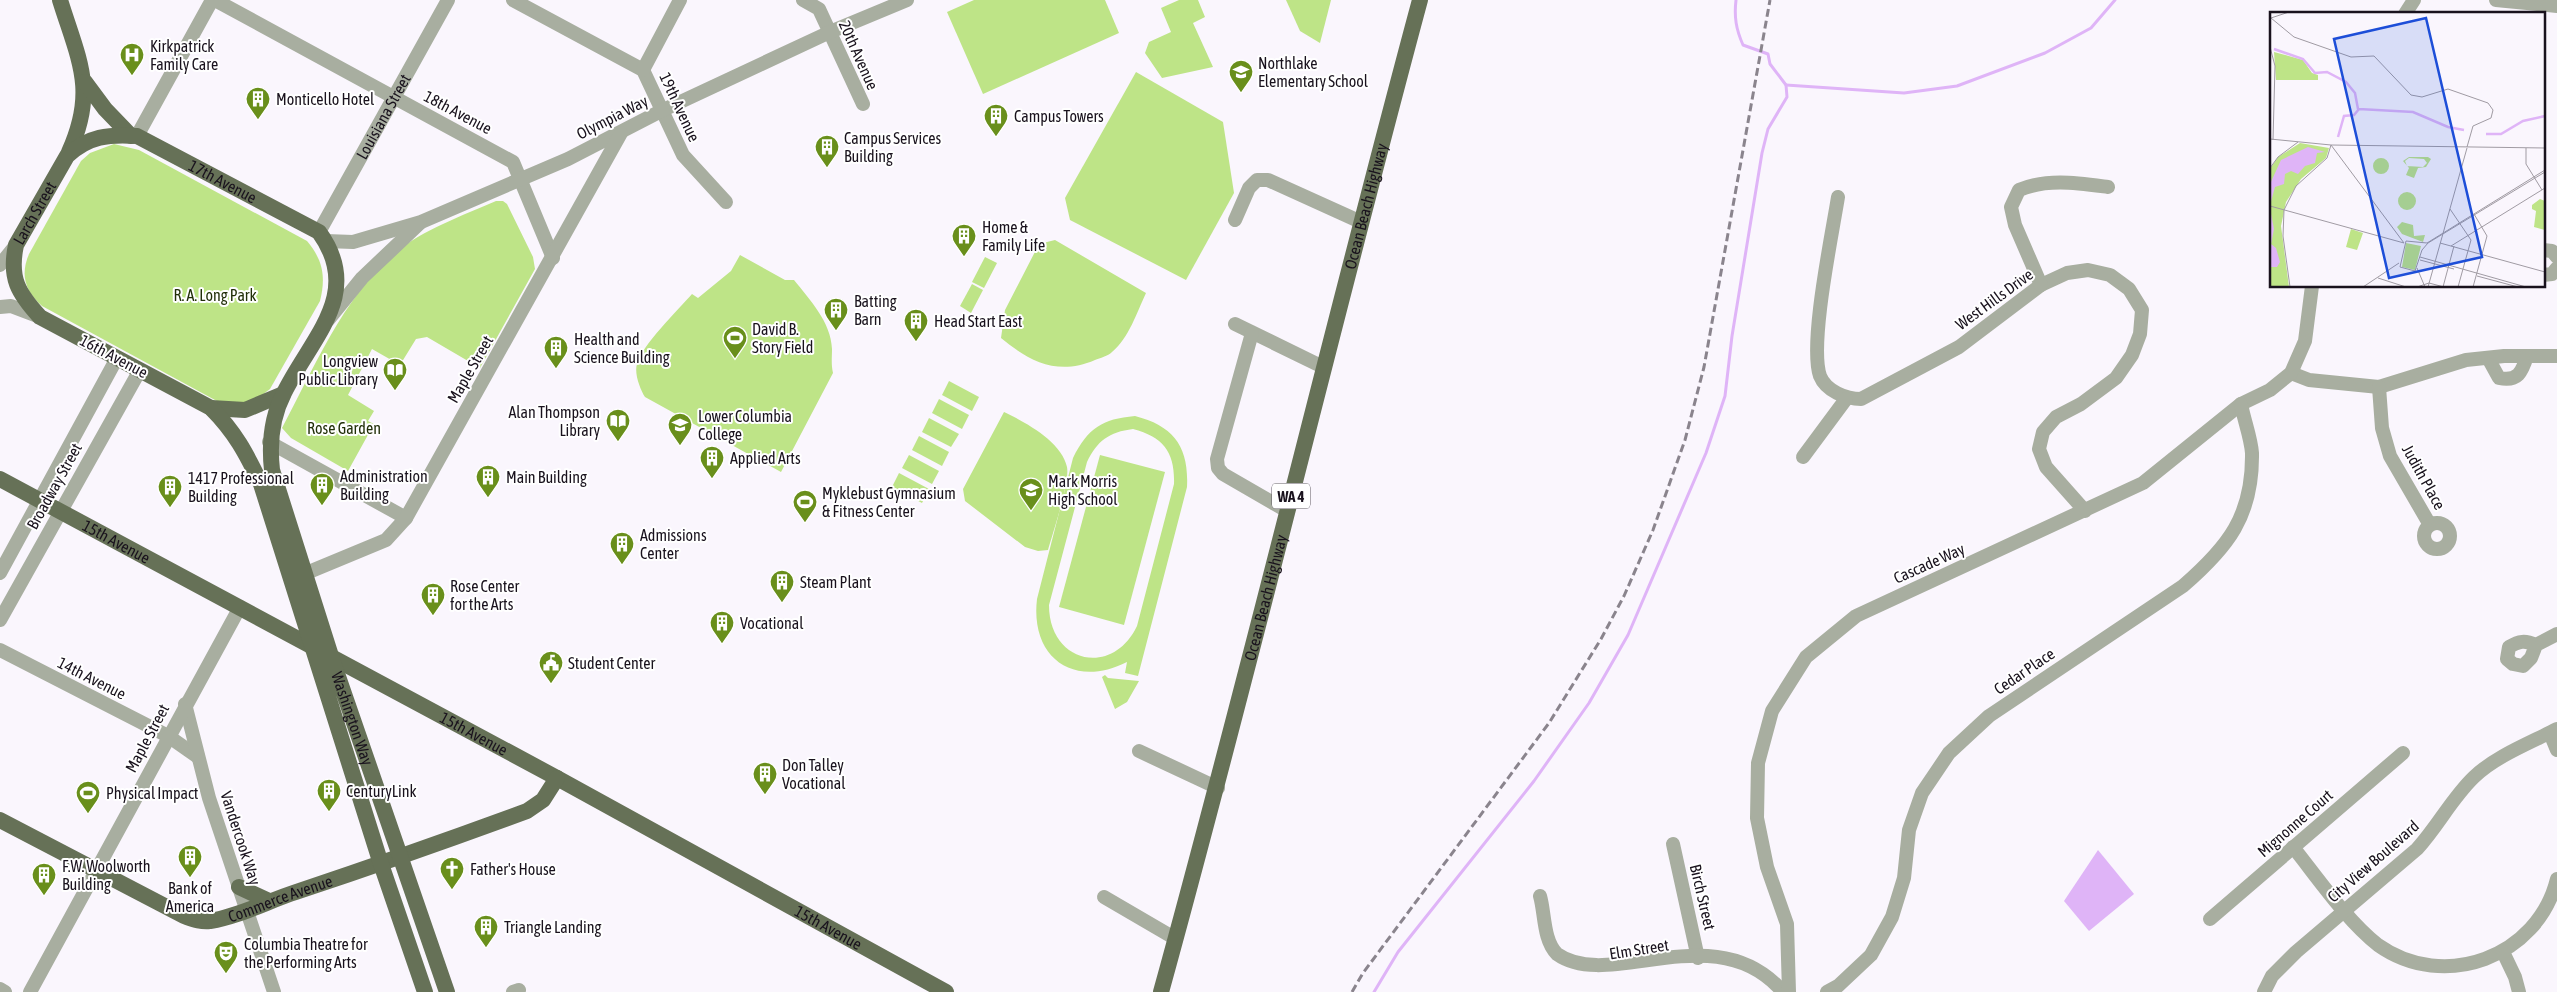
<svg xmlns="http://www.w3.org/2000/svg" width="2557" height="992" font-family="'Asap Condensed',sans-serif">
<rect width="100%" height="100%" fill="#faf6fd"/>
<g fill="#bee487" fill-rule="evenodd">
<polygon points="974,0 1105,0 1119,33 983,94 947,12"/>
<polygon points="1179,0 1198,0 1205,17 1193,23 1213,67 1162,78 1145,53 1149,42 1171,32 1161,8"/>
<polygon points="1286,0 1331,0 1320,43 1300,31"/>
<polygon points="1136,72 1223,122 1234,193 1186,280 1070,220 1065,198"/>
<path d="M114,144L139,150L307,241C323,260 326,277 320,301L270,389L250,404L226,406L42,306C25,291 20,275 29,254L81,161L90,153Z"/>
<path d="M496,201H503L507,204L533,257L535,269L480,368L427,337L416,339L400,365L372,349L348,395L374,411L368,421L374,424L348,471L291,438L282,428C313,370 344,296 395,253C424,229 462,216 496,201Z"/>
<path d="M1055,240L1146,293C1137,312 1129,338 1112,352C1108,356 1100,358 1095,360C1058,376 1030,362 1001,338L1005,310L1039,244Z"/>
<path d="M740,255L785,280H794C810,300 831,322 832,349C832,358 831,364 833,373L781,472L645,397C640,389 634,373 637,364C642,345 678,310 692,294L698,298L731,271Z"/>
<polygon points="985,257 997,263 984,288 972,282"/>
<polygon points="972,284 983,290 971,313 960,306"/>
<polygon points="949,381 979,397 972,411 942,395"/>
<polygon points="939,399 969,415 962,429 932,413"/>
<path d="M1004,412C1025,422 1062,442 1067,467C1070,482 1053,532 1048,550L1038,551L1025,547L965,501L963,489Z"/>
<path d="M1135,416C1174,426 1189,447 1187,487L1138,676L1125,673L1127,662C1074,689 1030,658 1037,599L1073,458C1088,428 1102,419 1135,416ZM1133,429C1164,437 1175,453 1174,484L1137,626C1112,678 1049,663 1049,605L1087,462C1097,441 1109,432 1133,429Z"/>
<polygon points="929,418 959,434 951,447 922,432"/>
<polygon points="919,436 949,452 942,466 912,450"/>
<polygon points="909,455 939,471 932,484 902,468"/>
<polygon points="1100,455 1165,472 1124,625 1059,607"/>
<polygon points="899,473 929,489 922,503 892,487"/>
<polygon points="1105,675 1108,678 1139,681 1127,702 1115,709 1102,677"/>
</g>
<polygon fill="#dfb4f7" points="2098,850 2134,894 2089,931 2064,901"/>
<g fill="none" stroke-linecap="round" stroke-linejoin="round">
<g stroke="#dfb4f7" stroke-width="3">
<polyline points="1786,85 1904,93 1957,86 2045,53 2091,28 2115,0"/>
<path d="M1374,992L1398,952L1534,781L1589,703L1628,635L1706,453L1725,396L1732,336L1762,153L1768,129L1787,97L1786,85L1770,64L1768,54L1743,45C1736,29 1734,17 1736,0"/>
</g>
<g stroke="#a8aea0" stroke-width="14">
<polyline points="215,0 513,162 553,258"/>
<polyline points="513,0 643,70 683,155 726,202"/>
<polyline points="803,0 819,9 863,104"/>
<polyline points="2496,0 2557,6"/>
<polyline points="2405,14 2414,0"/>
<polyline points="643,70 680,0"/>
<polyline points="137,136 212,0"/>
<path d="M1838,197C1832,235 1809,344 1820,376C1826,391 1846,399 1861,399L1959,347L2041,285L2067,273L2088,270L2110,275L2129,289L2142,310L2140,334L2132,355L2116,378L2081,404L2056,417L2043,432L2039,449L2046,467L2085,511"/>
<polyline points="1235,220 1249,188 1257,180 1268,180 1361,222"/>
<path id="s1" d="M319,232L448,0"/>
<polyline points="326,241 353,242 421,222 568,159 661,111 830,32 907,0"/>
<polyline points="2543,250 2552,251 2557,257"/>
<polyline points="0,265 16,245"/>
<polyline points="2543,275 2552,274 2557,268"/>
<path d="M2041,285L2015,225L2011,207L2019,190C2047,178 2078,183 2108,187"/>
<polyline points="0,307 11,306 40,317"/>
<polyline points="328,320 362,278 420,223"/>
<polyline points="1235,324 1323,367"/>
<polyline points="1252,333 1217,459 1218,468 1223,474 1287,511"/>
<path d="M2488,358L2499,378C2518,382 2522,372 2527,356"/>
<polyline points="2291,373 2309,380 2379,387 2466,360 2504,356 2557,356"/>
<polyline points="2379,387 2382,428 2390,456 2430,525"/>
<polyline points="269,442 406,518"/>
<polyline points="1803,457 1846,399"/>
<circle cx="2437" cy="536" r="13"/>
<polyline points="0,573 117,358"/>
<polyline points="304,574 386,540 406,518 621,133"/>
<polyline points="0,620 140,370"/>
<path d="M2536,645C2525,640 2519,641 2509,647L2507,659L2513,664L2523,666L2531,658L2536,645L2557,634"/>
<polyline points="0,650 168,736 198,757"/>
<polyline points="185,704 209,798 274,992"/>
<polyline points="2550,733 2557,750"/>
<polyline points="1139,751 1218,788"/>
<polyline points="1673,844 1698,958"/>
<path d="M2293,847C2317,877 2348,922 2378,945C2444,992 2538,957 2557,879"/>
<path d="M1540,896C1545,913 1543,940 1557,954C1610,992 1716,914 1783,992"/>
<polyline points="1104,897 1176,939"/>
<polyline points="2210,919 2403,753"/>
<polyline points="2503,952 2515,977 2519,992"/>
<polyline points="0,989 5,992"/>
<polyline points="30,992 240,607"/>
<polyline points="513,992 519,990"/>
<polyline points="1789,992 1787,924 1767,867 1757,818 1758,763 1772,711 1806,657 1856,616 2143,483 2241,404 2270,390 2291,373 2305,341 2312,286"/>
<path d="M1827,992L1838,986L1871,955L1892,917L1904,878L1909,830L1922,793L1949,753L1989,716L2183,586C2228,547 2253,516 2252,453C2251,438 2244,420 2241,404"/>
<path d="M2264,992L2272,976L2296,952L2417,849C2438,826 2452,798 2474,777C2496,756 2530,743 2557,729"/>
</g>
<g stroke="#667157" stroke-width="16">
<path d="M60,0C79,61 97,90 69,152"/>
<polyline points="85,82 105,109 131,136"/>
<polyline points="211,408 245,410 283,394"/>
<path id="s2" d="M0,479L557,778L946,992"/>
<path id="s3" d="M0,820L184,916C193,919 200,922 210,921C240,916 268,901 296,892C374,866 451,839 527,811L543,800L557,778"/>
<polyline points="239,887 269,901"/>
<path id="s4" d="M425,992L381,864L261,484C246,453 235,432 211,408L40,317C18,293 9,278 16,245L67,156C88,136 109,134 137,136L319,232C364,294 311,338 284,393C271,418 269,443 272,470L331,656L447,992"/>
<path id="s5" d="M1161,992C1252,663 1331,330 1420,0"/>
</g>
<polyline stroke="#8a848d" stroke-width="3" stroke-dasharray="8 4" stroke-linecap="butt" points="1352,992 1363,973 1549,723 1601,639 1624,596 1653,530 1685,440 1704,367 1770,0"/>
</g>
<defs>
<symbol id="hospital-pin" viewBox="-11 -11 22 30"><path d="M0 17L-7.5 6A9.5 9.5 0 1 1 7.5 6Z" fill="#698f1b" stroke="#fff"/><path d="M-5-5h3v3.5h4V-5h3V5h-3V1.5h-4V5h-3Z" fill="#fff"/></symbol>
<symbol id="school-pin" viewBox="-11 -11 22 30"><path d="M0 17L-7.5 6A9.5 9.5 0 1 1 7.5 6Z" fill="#698f1b" stroke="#fff"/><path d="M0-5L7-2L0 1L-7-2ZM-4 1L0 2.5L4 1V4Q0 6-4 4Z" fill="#fff"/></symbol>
<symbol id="building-pin" viewBox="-11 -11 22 30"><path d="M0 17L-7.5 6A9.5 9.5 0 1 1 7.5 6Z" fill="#698f1b" stroke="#fff"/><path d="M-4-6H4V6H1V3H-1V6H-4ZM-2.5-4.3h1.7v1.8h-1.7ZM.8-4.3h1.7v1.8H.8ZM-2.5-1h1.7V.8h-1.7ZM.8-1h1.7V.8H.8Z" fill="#fff"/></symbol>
<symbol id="stadium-pin" viewBox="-11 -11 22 30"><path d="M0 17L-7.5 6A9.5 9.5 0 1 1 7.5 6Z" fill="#698f1b" stroke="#fff"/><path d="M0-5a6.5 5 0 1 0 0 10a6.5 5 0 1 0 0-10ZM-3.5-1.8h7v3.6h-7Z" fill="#fff"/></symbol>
<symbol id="library-pin" viewBox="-11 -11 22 30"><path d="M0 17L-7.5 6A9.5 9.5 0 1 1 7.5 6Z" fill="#698f1b" stroke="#fff"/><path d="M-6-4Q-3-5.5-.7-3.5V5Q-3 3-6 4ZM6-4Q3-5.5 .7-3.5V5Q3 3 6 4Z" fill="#fff"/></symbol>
<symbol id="university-pin" viewBox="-11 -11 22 30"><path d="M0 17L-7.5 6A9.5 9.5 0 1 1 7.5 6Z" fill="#698f1b" stroke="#fff"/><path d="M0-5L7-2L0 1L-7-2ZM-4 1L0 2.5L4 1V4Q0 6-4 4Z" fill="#fff"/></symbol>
<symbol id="civic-pin" viewBox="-11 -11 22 30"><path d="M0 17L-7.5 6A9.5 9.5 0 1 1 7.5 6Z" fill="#698f1b" stroke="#fff"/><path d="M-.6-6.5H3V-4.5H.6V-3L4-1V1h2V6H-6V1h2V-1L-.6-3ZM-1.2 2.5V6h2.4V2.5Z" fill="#fff"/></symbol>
<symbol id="church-pin" viewBox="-11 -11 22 30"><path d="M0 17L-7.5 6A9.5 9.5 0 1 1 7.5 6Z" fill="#698f1b" stroke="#fff"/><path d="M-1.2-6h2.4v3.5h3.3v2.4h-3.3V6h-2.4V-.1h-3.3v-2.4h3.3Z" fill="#fff"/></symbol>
<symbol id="theatre-pin" viewBox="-11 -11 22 30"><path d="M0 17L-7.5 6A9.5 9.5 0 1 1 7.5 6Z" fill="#698f1b" stroke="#fff"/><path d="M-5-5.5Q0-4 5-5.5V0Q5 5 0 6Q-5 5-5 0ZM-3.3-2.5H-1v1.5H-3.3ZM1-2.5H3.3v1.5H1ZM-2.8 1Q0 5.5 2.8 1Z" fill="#fff"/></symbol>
</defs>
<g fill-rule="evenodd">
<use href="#hospital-pin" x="118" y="41" width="28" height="38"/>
<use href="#school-pin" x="1227" y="58" width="28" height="38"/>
<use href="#building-pin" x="244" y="85" width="28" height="38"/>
<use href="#building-pin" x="982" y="102" width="28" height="38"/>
<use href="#building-pin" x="813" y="133" width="28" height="38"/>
<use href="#building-pin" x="950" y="222" width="28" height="38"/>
<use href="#building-pin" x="822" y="296" width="28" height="38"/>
<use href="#building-pin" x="902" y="307" width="28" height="38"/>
<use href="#stadium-pin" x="721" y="324" width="28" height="38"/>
<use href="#building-pin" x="542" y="334" width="28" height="38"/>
<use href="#library-pin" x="381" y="356" width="28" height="38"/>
<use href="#library-pin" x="604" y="407" width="28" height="38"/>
<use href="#university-pin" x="666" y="411" width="28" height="38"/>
<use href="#building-pin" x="698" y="444" width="28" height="38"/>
<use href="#building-pin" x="474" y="463" width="28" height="38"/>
<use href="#building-pin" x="308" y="471" width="28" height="38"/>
<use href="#building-pin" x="156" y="473" width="28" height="38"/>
<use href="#school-pin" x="1017" y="476" width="28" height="38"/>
<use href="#stadium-pin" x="791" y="488" width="28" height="38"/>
<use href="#building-pin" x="608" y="530" width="28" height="38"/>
<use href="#building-pin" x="768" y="568" width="28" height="38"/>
<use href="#building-pin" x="419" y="581" width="28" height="38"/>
<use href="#building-pin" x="708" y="609" width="28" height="38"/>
<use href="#civic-pin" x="537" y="649" width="28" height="38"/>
<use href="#building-pin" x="751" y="760" width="28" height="38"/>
<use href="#building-pin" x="315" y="777" width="28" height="38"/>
<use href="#stadium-pin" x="74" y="779" width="28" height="38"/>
<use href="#building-pin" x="176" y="843" width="28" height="38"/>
<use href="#church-pin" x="438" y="855" width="28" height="38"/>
<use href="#building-pin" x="30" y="861" width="28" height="38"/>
<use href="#building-pin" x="472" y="913" width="28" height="38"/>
<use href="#theatre-pin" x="212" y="939" width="28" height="38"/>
</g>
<g text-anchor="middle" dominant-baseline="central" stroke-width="4" stroke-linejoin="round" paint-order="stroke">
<rect fill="#fff" stroke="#5e5961" stroke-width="1" x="1272" y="483.5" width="38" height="25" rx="4"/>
<g font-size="15" font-weight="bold" fill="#19121d">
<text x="1291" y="496">WA 4</text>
</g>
<g font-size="16" fill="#19121d" stroke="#fff" text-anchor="start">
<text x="150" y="46">Kirkpatrick<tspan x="150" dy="18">Family Care</tspan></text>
<text x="1258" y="63">Northlake<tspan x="1258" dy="18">Elementary School</tspan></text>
<text x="276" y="99">Monticello Hotel</text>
<text x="1014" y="116">Campus Towers</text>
<text x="844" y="138">Campus Services<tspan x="844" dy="18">Building</tspan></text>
<text x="982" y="227">Home &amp;<tspan x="982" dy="18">Family Life</tspan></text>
<text x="854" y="301">Batting<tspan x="854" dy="18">Barn</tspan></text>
<text x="934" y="321">Head Start East</text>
<text x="752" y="329">David B.<tspan x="752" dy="18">Story Field</tspan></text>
<text x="574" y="339">Health and<tspan x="574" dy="18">Science Building</tspan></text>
<text x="378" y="361" text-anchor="end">Longview<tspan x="378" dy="18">Public Library</tspan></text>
<text x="600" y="412" text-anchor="end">Alan Thompson<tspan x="600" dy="18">Library</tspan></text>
<text x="698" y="416">Lower Columbia<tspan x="698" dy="18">College</tspan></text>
<text x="730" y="458">Applied Arts</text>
<text x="340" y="476">Administration<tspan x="340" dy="18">Building</tspan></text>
<text x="506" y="477">Main Building</text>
<text x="188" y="478">1417 Professional<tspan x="188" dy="18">Building</tspan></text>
<text x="1048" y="481">Mark Morris<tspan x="1048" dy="18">High School</tspan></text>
<text x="822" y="493">Myklebust Gymnasium<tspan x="822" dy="18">&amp; Fitness Center</tspan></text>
<text x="640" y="535">Admissions<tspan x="640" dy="18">Center</tspan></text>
<text x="800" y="582">Steam Plant</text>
<text x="450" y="586">Rose Center<tspan x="450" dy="18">for the Arts</tspan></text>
<text x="740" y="623">Vocational</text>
<text x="568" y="663">Student Center</text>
<text x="782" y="765">Don Talley<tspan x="782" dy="18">Vocational</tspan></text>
<text x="346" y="791">CenturyLink</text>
<text x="106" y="793">Physical Impact</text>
<text x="62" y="866">F.W. Woolworth<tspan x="62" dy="18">Building</tspan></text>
<text x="470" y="869">Father's House</text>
<text x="190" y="888" text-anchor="middle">Bank of<tspan x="190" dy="18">America</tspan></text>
<text x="504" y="927">Triangle Landing</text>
<text x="244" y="944">Columbia Theatre for<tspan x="244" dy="18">the Performing Arts</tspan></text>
</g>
<g font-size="16" fill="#19121d" stroke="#fff">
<text transform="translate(859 55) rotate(66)">20th Avenue</text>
<text transform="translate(680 107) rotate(65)">19th Avenue</text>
<text transform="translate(458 112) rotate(28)">18th Avenue</text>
<text stroke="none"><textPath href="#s1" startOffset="132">Louisiana Street</textPath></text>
<text transform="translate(612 117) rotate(-27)">Olympia Way</text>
<text stroke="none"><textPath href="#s4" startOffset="1174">17th Avenue</textPath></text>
<text stroke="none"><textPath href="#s5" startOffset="812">Ocean Beach Highway</textPath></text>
<text stroke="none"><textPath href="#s4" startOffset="936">Larch Street</textPath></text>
<text transform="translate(1994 299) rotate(-36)">West Hills Drive</text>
<text transform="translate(114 356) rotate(28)">16th Avenue</text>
<text transform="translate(470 369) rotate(-60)">Maple Street</text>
<text transform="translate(2424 477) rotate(61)">Judith Place</text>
<text transform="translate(54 486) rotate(-61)">Broadway Street</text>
<text stroke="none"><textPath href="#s2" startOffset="132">15th Avenue</textPath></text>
<text transform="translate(1929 563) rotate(-24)">Cascade Way</text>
<text stroke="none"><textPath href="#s5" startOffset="408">Ocean Beach Highway</textPath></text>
<text transform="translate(2024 671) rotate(-34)">Cedar Place</text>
<text transform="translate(92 678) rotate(27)">14th Avenue</text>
<text stroke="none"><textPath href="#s4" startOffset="1801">Washington Way</textPath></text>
<text stroke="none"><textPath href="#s2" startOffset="538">15th Avenue</textPath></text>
<text transform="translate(147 738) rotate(-62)">Maple Street</text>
<text transform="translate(2295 823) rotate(-41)">Mignonne Court</text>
<text transform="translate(241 838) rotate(72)">Vandercook Way</text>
<text transform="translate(2373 861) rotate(-41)">City View Boulevard</text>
<text transform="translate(1703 897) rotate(77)">Birch Street</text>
<text stroke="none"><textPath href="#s3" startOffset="308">Commerce Avenue</textPath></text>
<text stroke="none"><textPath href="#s2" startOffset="942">15th Avenue</textPath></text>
<text transform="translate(1639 949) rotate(-9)">Elm Street</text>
</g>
<g font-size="16" fill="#212f08" stroke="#fff">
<text x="215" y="295">R. A. Long Park</text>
<text x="344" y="428">Rose Garden</text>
</g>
</g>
<g transform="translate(2270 12)">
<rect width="275" height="275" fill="#faf6fd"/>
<path d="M4,40L33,48L42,61L48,63V68H6ZM30,131L59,136L56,146L31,167L16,190L11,214L19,275H0V157L8,145ZM139,145H158L161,147L156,155L148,156L144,166L136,163L139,156L133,149ZM139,146L154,147L157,151L153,155L137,154L135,149ZM103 154a8 8 0 1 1 16 0a8 8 0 1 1-16 0ZM128 189a9 9 0 1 1 18 0a9 9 0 1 1-18 0ZM270,187L275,189V218L264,215L266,199L262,197V193ZM132,210L143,213L144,224L155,223L153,230L132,222L127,215ZM81,217L93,221L87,238L76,235ZM136,231L151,234L145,258L132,255Z" fill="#bee487" fill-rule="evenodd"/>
<path d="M38,135L55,140L47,141L45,151L35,154L28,162L21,159L15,162L14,172L5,175L0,193V172L11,148ZM0,197L4,217L1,232L6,236L10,250L7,255H0Z" fill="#dfb4f7"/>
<path fill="none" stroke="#dfb4f7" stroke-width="2.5" d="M4,37L33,47L45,61L57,60L76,70L85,81L88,97M216,122H231L253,109L275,104M68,125L74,104L84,103L89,97L143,100L178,115L194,118"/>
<path fill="none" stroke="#a09ba3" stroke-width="1" d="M1,6L24,25L81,45L104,44L141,83L152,85L178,77L218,91L223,98L221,106L203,114L197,135M1,6L19,0M0,35L5,54L3,128M0,127L61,133L275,136M61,133L134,231M256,136V152L272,178M0,156L8,145L28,130M275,158L157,231L136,229L130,255L145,259L152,238L158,231L275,160M0,194L134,231M180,197L201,228L188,275M170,231L275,260M181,234L275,176M150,245L256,275M150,248L184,257M147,256L155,275M207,264L248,275M108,266L136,275M20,275L13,224L14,198L26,174L57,146L61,133M93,275L129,251M147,275L159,271L174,275M158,275L197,136M173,275L184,234M203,275L217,224L204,202"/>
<path fill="#1d4ed8" fill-opacity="0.15" stroke="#1d4ed8" stroke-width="2.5" d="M156,6L212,245L119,266L64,27Z"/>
<rect width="275" height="275" fill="none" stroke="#19121d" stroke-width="2.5"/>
</g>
</svg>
